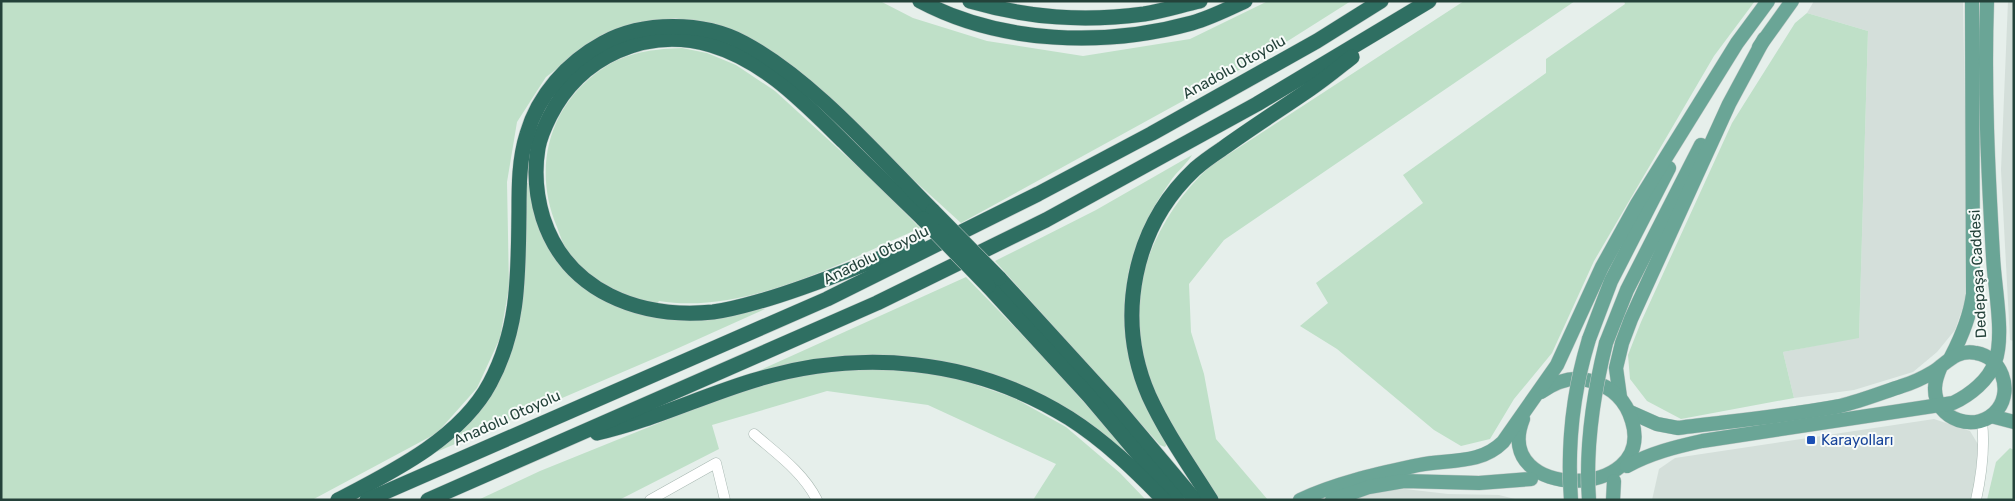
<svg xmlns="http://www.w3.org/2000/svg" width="2015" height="501" font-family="Rubik,sans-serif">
<rect width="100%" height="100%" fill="#e6efeb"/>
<g fill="#d4dfda">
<polygon points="1814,1 1963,1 1966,170 1965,301 1955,330 1937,352 1913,372 1854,390 1794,398 1783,352 1859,337 1868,31 1807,13"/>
<polygon points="2008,1 2014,1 2014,341 2010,340 2001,170"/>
<polygon points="1934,419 1970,431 1979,446 1972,500 1652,500 1659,469 1675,458"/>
<polygon points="1405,489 1448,494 1499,495 1519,500 1351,500 1368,492"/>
</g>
<g fill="#bfe0c8">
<polygon points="1,1 880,1 913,18 987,41 1083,56 1190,39 1268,1 1351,1 1261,58 961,223 795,72 732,32 675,18 603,34 546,77 517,122 507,182 509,287 500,338 477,388 437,433 312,500 1,500"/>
<path d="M1464,1H1575L1224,240L1189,284L1191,332L1204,374L1216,439L1268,500H1218C1197,467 1171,435 1157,399C1146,373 1134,334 1137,306C1143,252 1170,204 1209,167Z"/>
<polygon points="1624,1 1755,1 1714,56 1594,261 1552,353 1514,399 1490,439 1461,446 1434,430 1337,349 1300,326 1328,303 1316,283 1423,203 1403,175 1546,73 1546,59 1625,4"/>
<polygon points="1807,13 1868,31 1859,338 1783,352 1794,398 1681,419 1647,401 1630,379 1628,355 1641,322 1732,123 1795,23"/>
<path d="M682,48L707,53L736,65L775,91L879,186L920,228C843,262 745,315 659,301L657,304C642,300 624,297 610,289C597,282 575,264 567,251C563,244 560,235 557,227C532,168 549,105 602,69C626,52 654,49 682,48Z"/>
<path d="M1192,155C1187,164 1176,172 1170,182C1150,210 1136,241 1128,274L1130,275L1125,306L1167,444L1165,447L1160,445L995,261L1096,210Z"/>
<polygon points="527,183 528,183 539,226 615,305 765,309 674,350 420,459 497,380"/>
<polygon points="966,277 1038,351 1147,473 1108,438 930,361 889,356 857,355 756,372"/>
<polygon points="896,368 948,375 1014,398 1066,427 1120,473 1146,500 1033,500 1056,464 928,405 827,391 712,425 719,449 619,500 478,500 540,471 743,389 825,370"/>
<polygon points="2010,448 2014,450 2014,500 1987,500 1996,462"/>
</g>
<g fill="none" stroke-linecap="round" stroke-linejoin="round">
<defs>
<g id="minor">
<path d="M754,434C777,454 803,472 817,500"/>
<polyline points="650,500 716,463 725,500"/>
<path d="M1976,500C1982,473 1985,448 1982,421"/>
</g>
<g id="major">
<polyline points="1759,47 1792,1"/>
<polyline points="1589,339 1611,281 1669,168"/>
<polyline points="1606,343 1627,290 1701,145"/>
<path d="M1951,357C1962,336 1970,317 1973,294L1972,1"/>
<polyline points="1620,397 1616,368 1622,343 1631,319 1729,104 1764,39"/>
<path d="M1630,412L1657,424L1678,428C1732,421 1787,416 1840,406C1861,401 1881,393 1902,386C1912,383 1923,378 1933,372C1947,363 1956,349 1976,353C2001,357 2013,389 1998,409C1978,435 1934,420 1935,388C1935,380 1938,373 1941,366"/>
<polyline points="1991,416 2014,422"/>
<path d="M1523,419C1490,501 1657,501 1632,421C1626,400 1612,387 1591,381C1573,375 1555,382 1541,392"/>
<path d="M1627,466C1651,453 1675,447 1702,441L1953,403C1970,395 1989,380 1995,362C2005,336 1994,285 1993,256C1988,171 1984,86 1987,1"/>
<path d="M1300,500C1339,482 1378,474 1419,465C1449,459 1480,465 1503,442L1557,365L1602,267L1637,204L1737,43L1768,1"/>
<polyline points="1332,500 1369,487 1404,481 1479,483 1531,479"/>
<polyline points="1613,500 1614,481"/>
</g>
<g id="highway">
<path d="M920,1C1001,44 1105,47 1192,23C1210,18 1228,9 1245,1"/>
<path d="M970,1C1029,18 1083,22 1144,14C1163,11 1182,5 1200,1"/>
<path d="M918,244C864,263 812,287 757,302C743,306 728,310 713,312C640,319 567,292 543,218C536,195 534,172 538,148C540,137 545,126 550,116C580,57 646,26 711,45C765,61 804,103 844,142C870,168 896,193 923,219"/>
<polyline points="999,278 1115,405 1195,500"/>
<polyline points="988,286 1089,396 1177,500"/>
<path d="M597,433C650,421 700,397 752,381C859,348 973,358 1069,418C1105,441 1135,470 1164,500"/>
<path d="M338,500C392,472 461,438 490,383C520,327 518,273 519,212C519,186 519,159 527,134C538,95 568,62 603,43C643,21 703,21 744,43C813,80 878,156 933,211"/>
<polyline points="367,500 827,299 1038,194 1151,134 1317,41 1381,1"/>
<polyline points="428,500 877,303 1046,220 1257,104 1429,1"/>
<path d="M1211,500C1189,465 1166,433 1149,396C1115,318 1133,227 1195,169C1203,162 1213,155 1222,149C1251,128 1281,109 1310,89C1325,79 1338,68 1352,57"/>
</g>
</defs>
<use href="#minor" stroke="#a8b8b2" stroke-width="11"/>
<use href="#major" stroke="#c2cac8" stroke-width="15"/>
<use href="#highway" stroke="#c2cac8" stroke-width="16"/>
<use href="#minor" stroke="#fff" stroke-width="10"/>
<use href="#major" stroke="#6aa596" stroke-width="14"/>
<use href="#highway" stroke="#2f6f62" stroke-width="15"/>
<defs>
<g id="major-bridge">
<path d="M1571,500C1567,445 1573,391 1589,339"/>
<path d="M1589,500C1585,446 1593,395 1606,343"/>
</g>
<g id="highway-bridge">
<polyline points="933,211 999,278"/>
<polyline points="923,219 988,286"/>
</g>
</defs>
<use href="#major-bridge" stroke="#c2cac8" stroke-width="15" stroke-linecap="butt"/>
<use href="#highway-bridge" stroke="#c2cac8" stroke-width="16" stroke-linecap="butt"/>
<use href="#major-bridge" stroke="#6aa596" stroke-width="14"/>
<use href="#highway-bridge" stroke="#2f6f62" stroke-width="15"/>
</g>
<rect fill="#1a4fb4" stroke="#f7fbf9" stroke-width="2" x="1806" y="435" width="10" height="10" rx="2.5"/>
<g text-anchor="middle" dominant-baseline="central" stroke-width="4" stroke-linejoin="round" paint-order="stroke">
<g font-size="15" fill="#24423a" stroke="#f7fbf9">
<text transform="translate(1234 67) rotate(-29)">Anadolu Otoyolu</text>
<text transform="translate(876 255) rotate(-26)">Anadolu Otoyolu</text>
<text transform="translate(1978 274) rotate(-93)">Dedepaşa Caddesi</text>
<text transform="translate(507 418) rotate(-24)">Anadolu Otoyolu</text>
</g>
<g font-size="15" fill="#164399" stroke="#f7fbf9" text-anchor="start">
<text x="1821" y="440">Karayolları</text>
</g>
</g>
<rect width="2015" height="501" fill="none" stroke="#24423a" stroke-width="5"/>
</svg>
